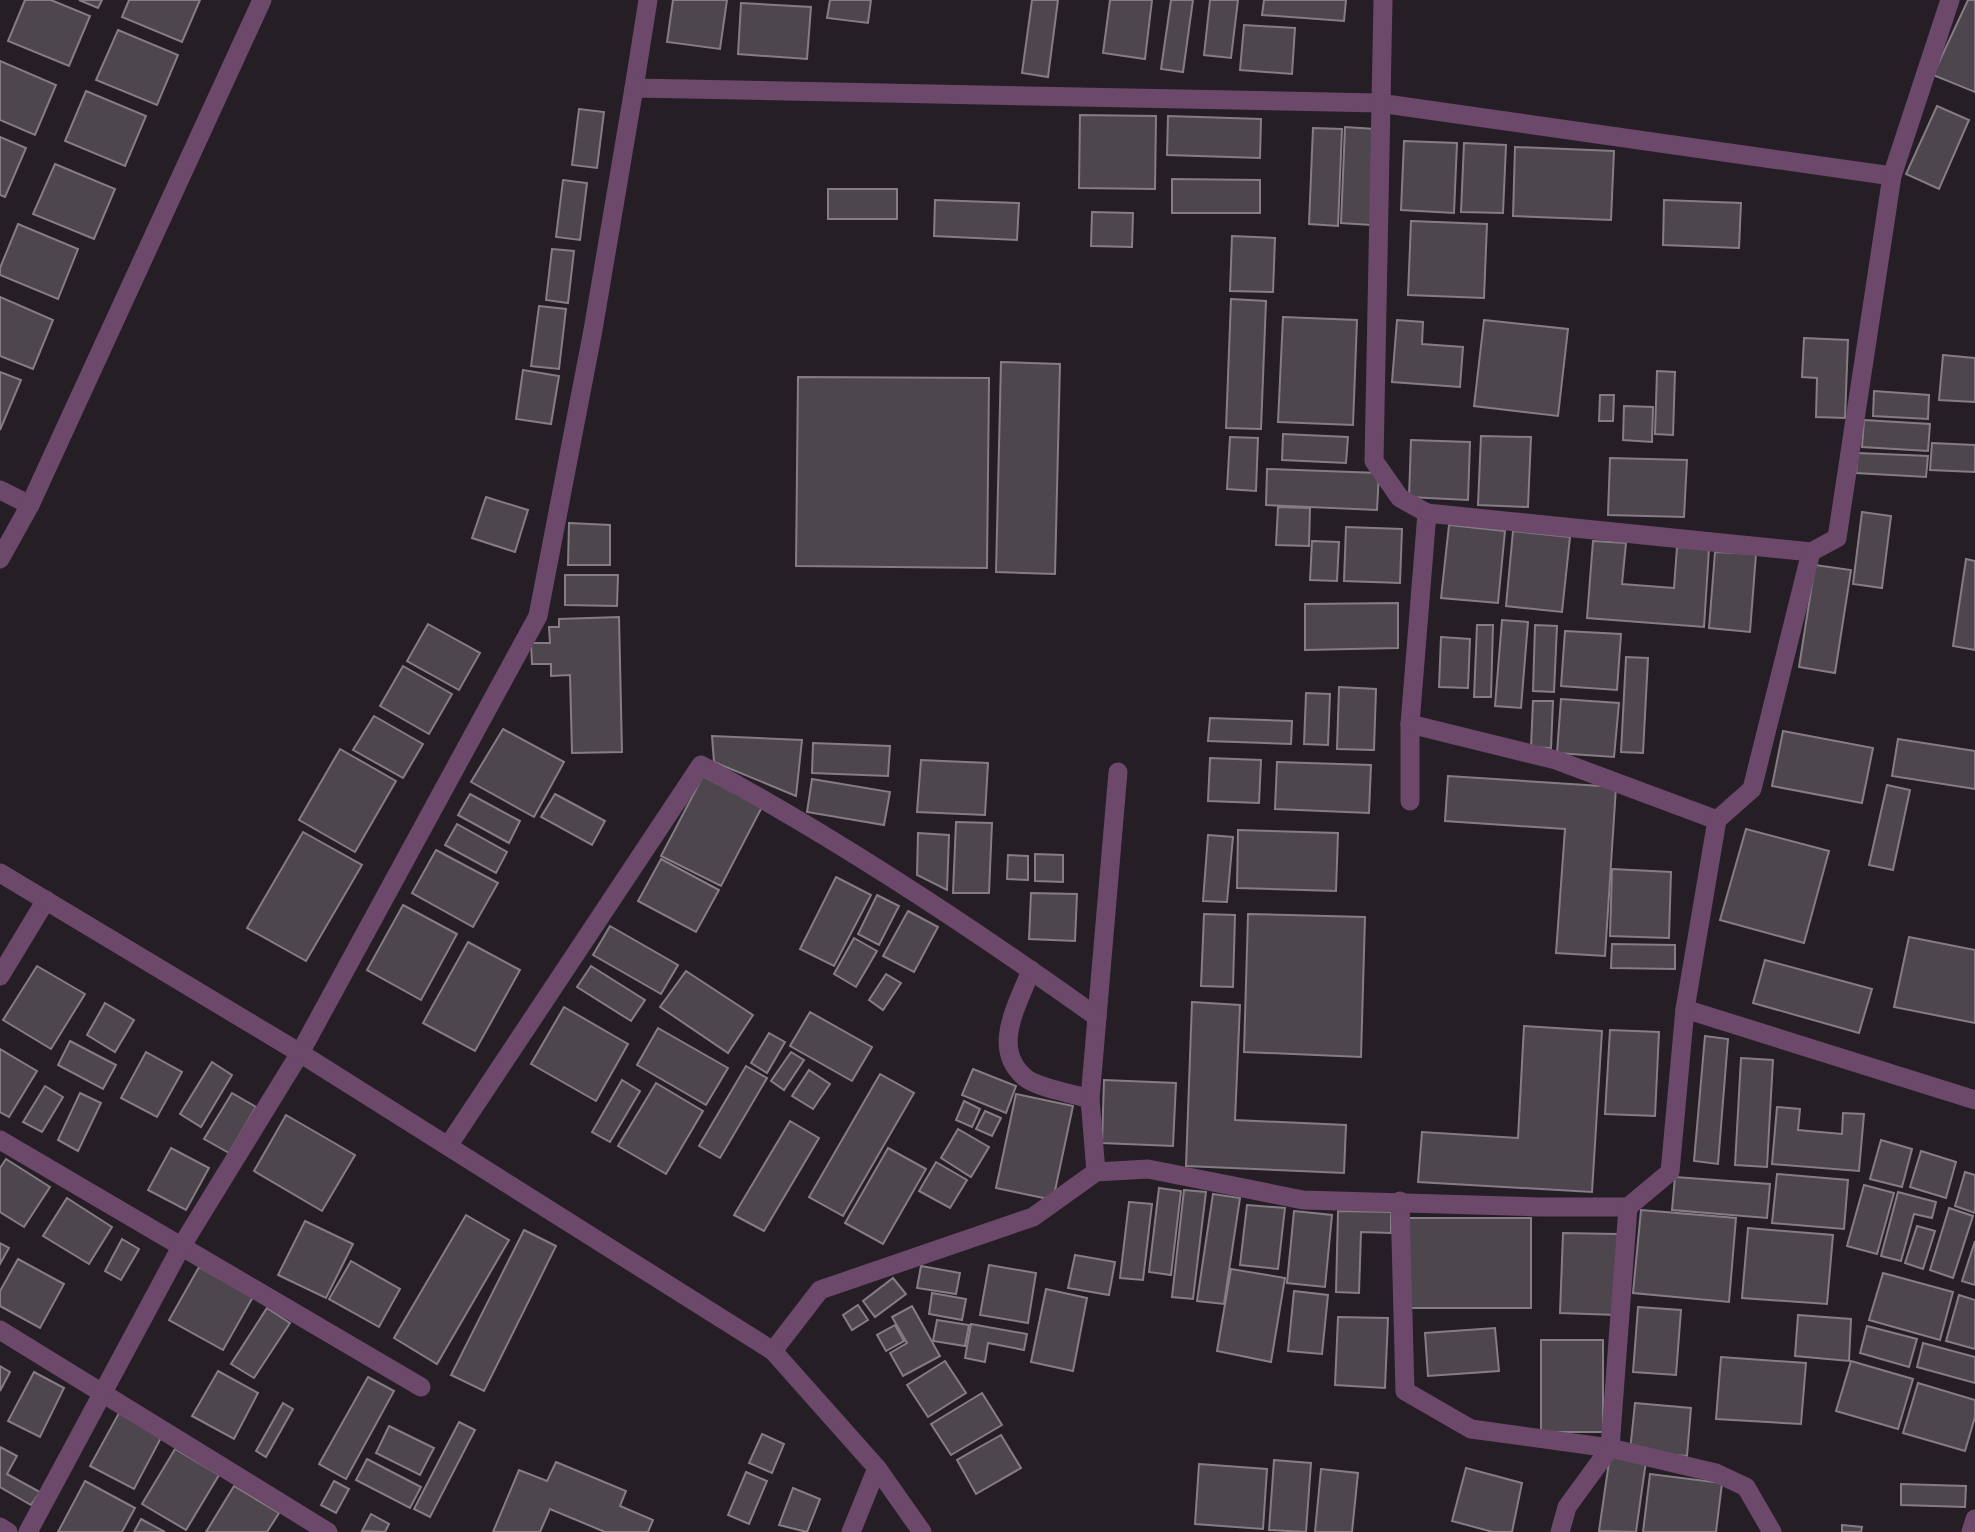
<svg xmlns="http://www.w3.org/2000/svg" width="1975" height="1532" font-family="'Playfair Display',serif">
<rect width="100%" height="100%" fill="#251e24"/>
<g fill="#4e464d" stroke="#867c85" stroke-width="2">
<polygon points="25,0 51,0 90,16 69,66 8,41"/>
<polygon points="79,0 102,0 98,8"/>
<polygon points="129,0 200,0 182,42 122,17"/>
<polygon points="673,0 727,0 720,49 667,42"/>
<polygon points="830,0 871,0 868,23 827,18"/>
<polygon points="1032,0 1058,0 1048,77 1022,73"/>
<polygon points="1110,0 1152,0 1145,59 1103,53"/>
<polygon points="1171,0 1193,0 1183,72 1161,69"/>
<polygon points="1210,0 1238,0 1231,58 1204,55"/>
<polygon points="1264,0 1346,0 1344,21 1262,15"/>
<polygon points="1968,0 1975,0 1975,92 1933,75"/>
<polygon points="741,3 811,7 807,59 738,54"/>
<polygon points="1244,25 1295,28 1292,74 1240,70"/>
<polygon points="118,30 178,55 157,105 96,80"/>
<polygon points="0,61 56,85 35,135 0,120"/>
<polygon points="86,91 146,116 125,166 65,141"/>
<polygon points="1937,106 1969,120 1939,189 1906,174"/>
<polygon points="579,109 604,112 597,168 572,165"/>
<polygon points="1080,115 1156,116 1155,189 1079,188"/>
<polygon points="1168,116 1261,119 1260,158 1167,155"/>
<polygon points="1345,127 1375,129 1371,225 1341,223"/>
<polygon points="1313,128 1342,129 1338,226 1309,224"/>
<polygon points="0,137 26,148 5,197 0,195"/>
<polygon points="1404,141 1457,143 1454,213 1401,210"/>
<polygon points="1464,143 1506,145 1503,213 1461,212"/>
<polygon points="1515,147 1614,151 1611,220 1513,216"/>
<polygon points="55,164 115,189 94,239 33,214"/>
<polygon points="1172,179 1260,180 1260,213 1172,213"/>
<polygon points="563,180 587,183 580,240 556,237"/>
<rect x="828" y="189" width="69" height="30"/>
<polygon points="935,200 1019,203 1017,240 934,236"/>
<polygon points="1664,200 1741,203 1739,248 1663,245"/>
<polygon points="1092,212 1133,213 1132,247 1091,246"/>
<polygon points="1411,221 1487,224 1484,298 1408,295"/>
<polygon points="18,224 78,249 58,299 0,275 0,268"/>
<polygon points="1232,236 1275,238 1273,292 1230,291"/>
<polygon points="552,249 574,251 568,303 546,300"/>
<polygon points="0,297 53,320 33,369 0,356"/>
<polygon points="1231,299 1266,301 1261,429 1226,428"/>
<polygon points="539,306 566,309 559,369 531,366"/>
<polygon points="1283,317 1357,320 1353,425 1278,422"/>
<polygon points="1397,320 1423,322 1422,344 1463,347 1460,387 1392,382"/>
<polygon points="1484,320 1568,329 1558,416 1474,406"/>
<polygon points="1804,338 1848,340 1845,418 1816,417 1817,378 1802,377"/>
<polygon points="1943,355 1975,358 1975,402 1939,400"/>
<polygon points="1001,362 1060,364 1055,574 996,572"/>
<polygon points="523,370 559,376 551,424 516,419"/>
<polygon points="1657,371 1675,372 1673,435 1655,434"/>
<polygon points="0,372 21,380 0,430"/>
<polygon points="798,377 989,378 987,568 796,566"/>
<polygon points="1874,391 1929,395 1928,419 1873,416"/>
<polygon points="1600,395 1614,395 1613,421 1599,421"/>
<polygon points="1624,406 1653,407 1652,442 1623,440"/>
<polygon points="1864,420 1930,424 1928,451 1862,447"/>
<polygon points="1283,434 1348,437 1346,463 1282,460"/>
<polygon points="1481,436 1531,437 1528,507 1478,505"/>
<polygon points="1230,437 1258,438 1256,491 1227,489"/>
<polygon points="1411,440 1470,442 1468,500 1409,497"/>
<polygon points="1932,443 1975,445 1975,472 1930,470"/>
<polygon points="1858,453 1928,456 1926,477 1856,473"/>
<polygon points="1610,458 1687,460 1684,517 1608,515"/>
<polygon points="1267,469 1379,473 1377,510 1266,505"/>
<polygon points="486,497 528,510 515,552 472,538"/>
<polygon points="1278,507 1310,508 1309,546 1276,545"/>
<polygon points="1862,512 1891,516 1882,588 1853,584"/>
<polygon points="569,523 610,525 610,565 568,565"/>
<polygon points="1449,525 1505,531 1498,603 1441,598"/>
<polygon points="1346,527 1402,529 1400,583 1344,581"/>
<polygon points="1513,531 1570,537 1562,612 1506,606"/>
<polygon points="1312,541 1339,542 1337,581 1310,580"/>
<polygon points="1593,541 1626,543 1622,584 1674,588 1677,547 1709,549 1704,627 1587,618"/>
<polygon points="1715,552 1756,554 1750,632 1709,628"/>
<polygon points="1966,559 1975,561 1975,650 1953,646"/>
<polygon points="1815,565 1851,570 1835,673 1799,667"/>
<polygon points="565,575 618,575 617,606 565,605"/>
<polygon points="1398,603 1398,648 1305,650 1305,604"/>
<polygon points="619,617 622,752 572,753 570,675 551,676 551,664 532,664 531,643 550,643 549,627 559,627 559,619"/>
<polygon points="1502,620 1528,622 1521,708 1495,706"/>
<polygon points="428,624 480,653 459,690 407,661"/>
<polygon points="1477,625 1493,625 1491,697 1474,697"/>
<polygon points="1535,625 1557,626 1554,692 1533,691"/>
<polygon points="1565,631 1621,634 1617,690 1561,686"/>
<polygon points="1441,637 1470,639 1468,688 1439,687"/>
<polygon points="1626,657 1648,658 1643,753 1621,752"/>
<polygon points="403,666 452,694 429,734 380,706"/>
<polygon points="1339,687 1376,689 1374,750 1337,749"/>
<polygon points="1306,693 1330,694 1328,745 1304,744"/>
<polygon points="1561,699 1619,703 1614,757 1557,753"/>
<polygon points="1533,701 1553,701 1551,748 1531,747"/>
<polygon points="374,716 423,744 403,778 353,750"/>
<polygon points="1210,718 1292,721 1291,744 1208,741"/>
<polygon points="503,729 564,762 534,817 471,782"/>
<polygon points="1783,731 1873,748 1862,803 1772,786"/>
<polygon points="712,736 802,740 796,796 714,762"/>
<polygon points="1898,739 1975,751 1975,789 1892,776"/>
<polygon points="813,743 890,746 888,776 812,773"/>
<polygon points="340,749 396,781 355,852 299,820"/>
<polygon points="1210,758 1261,760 1259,803 1208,801"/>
<polygon points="921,760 988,763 985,815 917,812"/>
<polygon points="1277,762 1371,765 1369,813 1275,809"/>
<polygon points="703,776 762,807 721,886 661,856"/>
<polygon points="1448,776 1616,787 1605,956 1556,953 1565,829 1445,821"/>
<polygon points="812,779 890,792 884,825 807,812"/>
<polygon points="1887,785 1910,790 1893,870 1869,865"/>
<polygon points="470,794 520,821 509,843 458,815"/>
<polygon points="555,794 605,821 592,845 541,817"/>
<polygon points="956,822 992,823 989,893 953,893"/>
<polygon points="457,824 507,852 496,873 445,845"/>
<polygon points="1746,829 1829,851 1804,943 1720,920"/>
<polygon points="1238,830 1338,833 1336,891 1237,888"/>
<polygon points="303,832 362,865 306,961 247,928"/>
<polygon points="918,833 949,835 947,890 917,875"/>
<polygon points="1208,835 1233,837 1227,902 1203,901"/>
<polygon points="436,850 498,883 473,927 412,893"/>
<polygon points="1035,854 1063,855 1063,882 1035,881"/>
<polygon points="1008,855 1028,856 1028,880 1007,879"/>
<polygon points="661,859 719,890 696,932 638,901"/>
<polygon points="1612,869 1671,872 1669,938 1610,936"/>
<polygon points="836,877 871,895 834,966 800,949"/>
<polygon points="1031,893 1077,894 1075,941 1029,939"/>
<polygon points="877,895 899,906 879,945 858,934"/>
<polygon points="403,905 457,934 421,1000 367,970"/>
<polygon points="908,911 938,927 914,972 883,956"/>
<polygon points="1204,914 1235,915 1233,987 1201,986"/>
<polygon points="1248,914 1365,917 1361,1057 1244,1052"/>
<polygon points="610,926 678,965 661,994 593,955"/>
<polygon points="1909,937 1975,950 1975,1023 1894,1007"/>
<polygon points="854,938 877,951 856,987 834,974"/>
<polygon points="468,942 520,970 475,1051 423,1023"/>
<polygon points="1612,944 1675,945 1675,969 1611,968"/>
<polygon points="1765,960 1872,989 1859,1033 1753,1003"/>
<polygon points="37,966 85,994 51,1049 3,1020"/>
<polygon points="591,966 645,1000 631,1021 577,987"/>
<polygon points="686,971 753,1015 728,1053 660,1007"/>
<polygon points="886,974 901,983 883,1010 869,1000"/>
<polygon points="1192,1002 1240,1005 1235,1120 1346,1125 1344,1173 1186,1166"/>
<polygon points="105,1003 134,1020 115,1052 87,1035"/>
<polygon points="564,1007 628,1044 596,1101 531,1064"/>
<polygon points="810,1012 872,1047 852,1081 790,1046"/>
<polygon points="1524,1026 1602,1031 1592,1192 1418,1182 1422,1132 1518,1138"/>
<polygon points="658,1028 728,1068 706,1105 637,1065"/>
<polygon points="1610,1030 1659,1032 1655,1116 1605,1114"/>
<polygon points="769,1033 785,1042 767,1073 751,1063"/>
<polygon points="1705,1036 1728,1039 1718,1164 1694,1161"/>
<polygon points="70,1041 116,1065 103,1089 58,1065"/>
<polygon points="0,1049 37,1071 9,1117 0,1112"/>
<polygon points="146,1052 182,1072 157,1117 121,1098"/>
<polygon points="791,1052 804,1060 784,1090 771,1081"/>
<polygon points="1741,1058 1773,1060 1767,1167 1735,1165"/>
<polygon points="212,1062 232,1075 201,1127 180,1114"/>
<polygon points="746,1066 767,1078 720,1158 699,1146"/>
<polygon points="973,1069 1016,1086 1006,1113 962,1095"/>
<polygon points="809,1070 830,1084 813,1109 792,1096"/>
<polygon points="880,1074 914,1093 843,1216 809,1197"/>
<polygon points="622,1080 640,1091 610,1142 592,1132"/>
<polygon points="1104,1080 1176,1083 1173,1146 1102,1143"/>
<polygon points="656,1083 703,1111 666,1174 618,1146"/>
<polygon points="45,1086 63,1097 42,1132 23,1122"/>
<polygon points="80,1093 101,1103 78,1151 58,1140"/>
<polygon points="232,1093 256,1107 229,1153 204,1139"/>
<polygon points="1016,1094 1073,1106 1053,1200 996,1188"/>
<polygon points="964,1101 980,1109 972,1127 956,1120"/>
<polygon points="1777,1107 1800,1109 1798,1130 1842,1134 1843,1113 1864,1114 1859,1171 1772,1164"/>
<polygon points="985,1111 1001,1118 992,1136 976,1129"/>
<polygon points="286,1115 355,1155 322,1211 254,1171"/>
<polygon points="790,1121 819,1138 764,1231 734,1215"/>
<polygon points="958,1129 989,1147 971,1177 941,1158"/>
<polygon points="1881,1140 1912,1149 1902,1187 1870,1179"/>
<polygon points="171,1148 209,1168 186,1210 148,1190"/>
<polygon points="888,1148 926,1169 883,1244 845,1223"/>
<polygon points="1921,1151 1956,1162 1946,1198 1910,1187"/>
<polygon points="6,1159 50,1187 24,1227 0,1212 0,1168"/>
<polygon points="936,1162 967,1180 950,1208 919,1191"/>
<polygon points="1965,1172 1975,1175 1975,1213 1955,1206"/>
<polygon points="1777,1174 1848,1180 1844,1229 1772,1223"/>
<polygon points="1675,1177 1770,1184 1767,1218 1672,1210"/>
<polygon points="1864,1185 1894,1193 1877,1254 1847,1246"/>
<polygon points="1159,1188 1181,1191 1171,1275 1149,1272"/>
<polygon points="1184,1190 1206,1192 1193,1299 1172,1297"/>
<polygon points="1898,1192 1936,1202 1932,1218 1914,1214 1901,1261 1881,1256"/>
<polygon points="1213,1194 1240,1198 1224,1304 1197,1301"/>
<polygon points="67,1198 112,1227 89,1264 43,1236"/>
<polygon points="1129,1202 1152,1204 1143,1280 1120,1278"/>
<polygon points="1247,1205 1285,1208 1278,1269 1240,1265"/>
<polygon points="1949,1208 1973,1216 1953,1278 1930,1270"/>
<polygon points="1641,1210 1736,1218 1729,1302 1633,1293"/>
<polygon points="1294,1211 1332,1215 1325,1287 1287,1283"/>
<polygon points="1338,1211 1391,1212 1391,1233 1361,1232 1359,1293 1336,1292"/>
<polygon points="466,1215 509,1240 437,1364 394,1338"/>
<rect x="1409" y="1218" width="122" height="90"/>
<polygon points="305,1221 353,1244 326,1298 278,1275"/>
<polygon points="1917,1226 1935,1231 1923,1269 1905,1263"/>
<polygon points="1748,1228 1833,1235 1827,1304 1742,1298"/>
<polygon points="524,1230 556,1246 484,1391 451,1375"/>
<polygon points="1563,1233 1618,1234 1616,1315 1560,1313"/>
<polygon points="122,1239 139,1249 121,1280 105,1271"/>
<polygon points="1975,1241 1975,1285 1962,1281"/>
<polygon points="0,1243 9,1248 0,1264"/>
<polygon points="1075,1255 1115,1262 1109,1295 1068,1288"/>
<polygon points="18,1259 64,1284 40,1328 0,1306 0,1291"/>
<polygon points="351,1261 400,1289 379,1327 329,1299"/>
<polygon points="989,1265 1036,1273 1028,1323 980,1315"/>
<polygon points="921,1266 960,1273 956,1294 917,1288"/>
<polygon points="199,1267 253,1297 223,1350 169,1320"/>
<polygon points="1231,1269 1285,1278 1271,1362 1217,1351"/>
<polygon points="1883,1273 1953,1292 1940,1340 1869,1320"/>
<polygon points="893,1278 906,1294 875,1317 863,1301"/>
<polygon points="1046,1289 1087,1298 1073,1371 1031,1362"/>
<polygon points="1294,1291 1328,1295 1322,1354 1288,1351"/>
<polygon points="932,1293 966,1299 962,1320 929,1314"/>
<polygon points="1959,1295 1975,1300 1975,1349 1946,1341"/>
<polygon points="858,1305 868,1320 852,1330 843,1315"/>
<polygon points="912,1306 940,1356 903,1376 890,1353 907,1343 892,1317"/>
<polygon points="1638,1307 1681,1310 1676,1375 1633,1372"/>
<polygon points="267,1308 290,1323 254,1378 231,1364"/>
<polygon points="1798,1315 1851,1319 1849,1361 1795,1356"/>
<polygon points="1338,1317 1388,1318 1385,1388 1335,1385"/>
<polygon points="937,1320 969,1325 965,1346 933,1341"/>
<polygon points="971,1324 1027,1334 1024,1350 988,1343 985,1362 965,1358"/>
<polygon points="895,1325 904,1341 886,1351 877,1335"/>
<polygon points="1867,1326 1917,1339 1909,1367 1860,1353"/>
<polygon points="1495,1328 1499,1371 1428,1376 1425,1333"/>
<rect x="1541" y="1340" width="62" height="92"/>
<polygon points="1923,1343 1975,1357 1975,1383 1917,1367"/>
<polygon points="1721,1357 1806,1363 1801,1424 1716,1419"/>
<polygon points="945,1361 966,1393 928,1417 907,1385"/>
<polygon points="1851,1361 1913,1379 1898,1429 1836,1411"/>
<polygon points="0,1366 10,1372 0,1391"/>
<polygon points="218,1371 258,1393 234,1439 192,1416"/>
<polygon points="34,1372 64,1388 40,1437 8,1421"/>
<polygon points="368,1377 394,1391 346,1479 319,1464"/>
<polygon points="1918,1383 1975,1400 1975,1417 1965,1451 1903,1433"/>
<polygon points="982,1393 1002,1425 951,1455 931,1424"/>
<polygon points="283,1403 293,1409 266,1457 256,1451"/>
<polygon points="1635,1403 1691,1408 1687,1456 1630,1451"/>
<polygon points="119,1413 162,1436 134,1489 90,1466"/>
<polygon points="459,1422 475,1430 430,1517 414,1509"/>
<polygon points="389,1426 434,1448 420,1475 376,1453"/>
<polygon points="762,1434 784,1444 772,1473 749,1463"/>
<polygon points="1001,1435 1021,1468 976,1494 957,1460"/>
<polygon points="0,1447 17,1456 7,1474 40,1492 31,1505 0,1487"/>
<polygon points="175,1449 219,1475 186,1530 142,1504"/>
<polygon points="1610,1455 1646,1461 1636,1532 1599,1531"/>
<polygon points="367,1459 421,1487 410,1508 356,1480"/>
<polygon points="1274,1460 1311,1463 1306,1532 1269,1530"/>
<polygon points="556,1462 626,1491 620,1506 653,1520 648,1532 605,1532 550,1509 540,1532 493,1532 519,1470 547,1481"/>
<polygon points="1199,1464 1267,1469 1263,1529 1195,1524"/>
<polygon points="1466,1468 1522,1483 1512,1532 1493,1532 1452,1521"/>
<polygon points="1321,1469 1358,1473 1352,1532 1315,1532"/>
<polygon points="746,1472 767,1481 749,1524 728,1515"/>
<polygon points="1650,1474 1722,1483 1716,1532 1643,1532"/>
<polygon points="85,1481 135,1508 122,1532 58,1532"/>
<polygon points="334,1481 349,1489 336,1513 321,1505"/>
<polygon points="1901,1484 1966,1486 1965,1507 1901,1505"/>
<polygon points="234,1486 279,1513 267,1532 206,1532"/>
<polygon points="793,1488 820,1499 807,1532 779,1525"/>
<polygon points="371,1514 389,1524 385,1532 362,1531"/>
<polygon points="141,1519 165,1532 134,1532"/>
<polygon points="1842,1525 1862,1527 1861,1532 1842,1532"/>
</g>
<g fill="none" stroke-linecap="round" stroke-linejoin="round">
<g stroke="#6c486b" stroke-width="19">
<polyline points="648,0 634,88 1379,103 1892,176"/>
<polyline points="1383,0 1374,461 1400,498 1427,513 1410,724 1410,801"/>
<polyline points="0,490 30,505"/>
<polyline points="1427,513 1811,552"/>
<polyline points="0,559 30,505 262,0"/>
<polyline points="1410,724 1556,760 1717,820"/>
<path d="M1031,970C1018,1005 989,1050 1027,1079C1040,1088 1074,1094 1090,1099L1096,1172"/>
<polyline points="0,976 46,900"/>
<polyline points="1685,1009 1975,1100"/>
<polyline points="1090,1099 1118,772"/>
<polyline points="0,1140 421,1387"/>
<path d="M448,1146L701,765C838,839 970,926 1097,1017"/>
<polyline points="1400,1201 1405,1391 1471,1429 1610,1448 1716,1473 1746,1487 1772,1532"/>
<polyline points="0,1330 328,1532"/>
<polyline points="773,1351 820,1290 1033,1217 1096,1172 1148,1169 1303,1200 1540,1207 1628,1207 1670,1172 1685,1009 1717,820 1752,789 1811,552 1837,538 1892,176 1950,0"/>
<polyline points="0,1527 8,1532"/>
<polyline points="28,1532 181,1247 300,1053 538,616 593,330 634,88"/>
<polyline points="1560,1532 1567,1507 1610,1448 1628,1207"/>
<polyline points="1971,1532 1975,1519"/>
</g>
<g stroke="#6c486b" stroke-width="19">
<polyline points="0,873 300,1053 773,1351 877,1468 922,1532"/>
<polyline points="851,1532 877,1468"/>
</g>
</g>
</svg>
